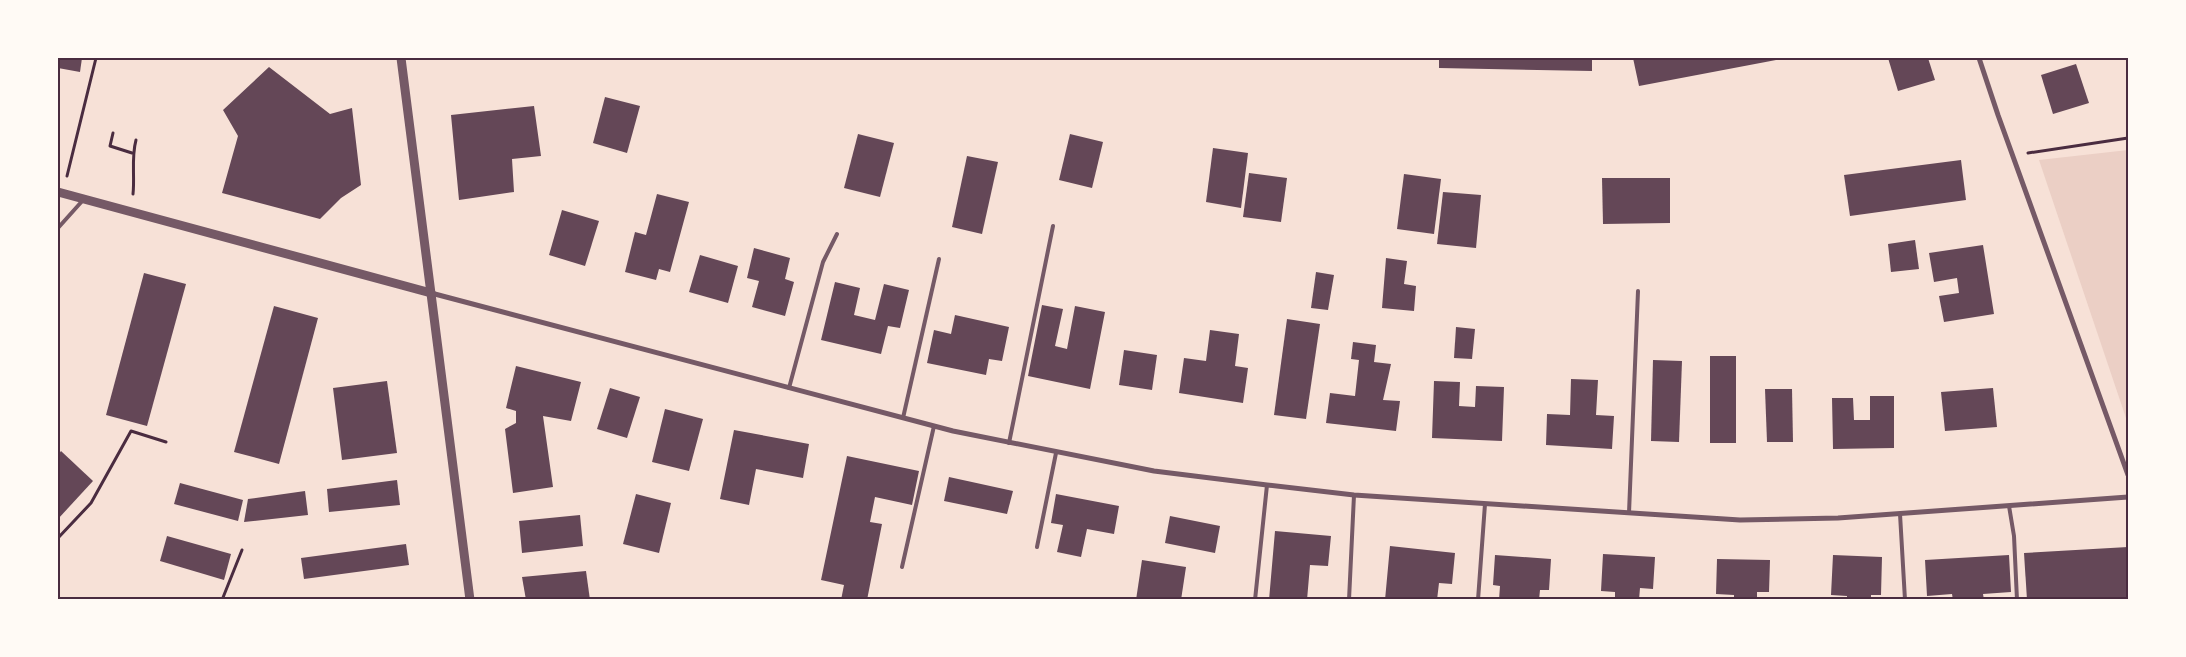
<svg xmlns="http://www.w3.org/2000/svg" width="2186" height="657" font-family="'Alegreya Sans',sans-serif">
<rect width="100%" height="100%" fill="#f7e1d7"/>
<polygon fill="#ebcfc5" points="2128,150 2128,424 2039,160"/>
<g fill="#644757">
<polygon points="58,58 82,58 80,72 58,68"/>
<polygon points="1439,58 1592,58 1592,71 1439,68"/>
<polygon points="1633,58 1786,58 1639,86"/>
<polygon points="1888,58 1928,58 1935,80 1898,91"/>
<polygon points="2076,64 2089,103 2053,114 2041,75"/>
<polygon points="269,67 330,114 352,108 361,185 341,198 320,219 222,193 238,136 223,110"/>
<polygon points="605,97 640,106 627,153 593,143"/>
<polygon points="534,106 541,156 512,159 514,192 459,200 451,115"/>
<polygon points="858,134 894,143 880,197 844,188"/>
<polygon points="1070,134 1103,142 1092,188 1059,180"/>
<polygon points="1213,148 1248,153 1241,208 1206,202"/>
<polygon points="967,156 998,162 982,234 952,227"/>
<polygon points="1961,160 1966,200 1850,216 1844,175"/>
<polygon points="1249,173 1287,178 1281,222 1243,217"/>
<polygon points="1404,174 1441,179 1434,234 1397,229"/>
<polygon points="1602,178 1670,178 1670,223 1603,224"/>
<polygon points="1443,192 1481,195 1476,248 1437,244"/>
<polygon points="657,194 689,202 670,272 659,269 656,280 625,272 635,232 646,235"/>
<polygon points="562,210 599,221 585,266 549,255"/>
<polygon points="1915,240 1919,269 1891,272 1888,244"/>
<polygon points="1983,245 1994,314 1944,322 1939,296 1959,293 1957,278 1934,282 1929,253"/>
<polygon points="754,248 790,258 785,279 794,282 785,316 752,307 759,281 747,278"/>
<polygon points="700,255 738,266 728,303 689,292"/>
<polygon points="1386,258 1407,261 1404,284 1416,286 1414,311 1382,308"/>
<polygon points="1316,272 1334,275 1328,310 1311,308"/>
<polygon points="144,273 186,284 147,426 106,415"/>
<polygon points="835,282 860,288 854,315 875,320 884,284 909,290 900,328 888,326 881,354 821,340"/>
<polygon points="1042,305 1063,309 1055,346 1067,349 1075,306 1105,312 1090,389 1028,376"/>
<polygon points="274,306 318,318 279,464 234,452"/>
<polygon points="955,315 1009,327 1002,361 989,359 986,375 927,363 934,330 951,334"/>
<polygon points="1287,319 1320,324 1306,419 1274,415"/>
<polygon points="1456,327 1475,329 1472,359 1454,358"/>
<polygon points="1210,330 1239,334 1235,366 1248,368 1243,403 1179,393 1184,358 1206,361"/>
<polygon points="1353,342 1376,345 1374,362 1391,364 1383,400 1400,401 1396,431 1326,423 1330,393 1355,396 1359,360 1351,359"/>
<polygon points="1124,350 1157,355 1152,390 1119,385"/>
<rect x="1710" y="356" width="26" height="87"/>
<polygon points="1653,360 1682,361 1679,442 1651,441"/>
<polygon points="516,366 581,382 571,421 543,416 553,487 513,493 505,429 516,423 516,411 506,408"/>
<polygon points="1571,379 1598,380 1596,415 1614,416 1612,449 1546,445 1547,414 1570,415"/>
<polygon points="387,381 397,453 342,460 333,388"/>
<polygon points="1434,381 1460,382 1459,406 1475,407 1476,386 1504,387 1502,441 1432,438"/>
<polygon points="610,388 640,397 627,438 597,429"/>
<polygon points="1993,388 1997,427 1945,431 1941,392"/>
<polygon points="1765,389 1792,389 1793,442 1767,442"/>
<polygon points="1870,396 1894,396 1894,448 1833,449 1832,398 1853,398 1854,420 1870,420"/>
<polygon points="665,409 703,419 689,471 652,462"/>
<polygon points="734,430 809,444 803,478 756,469 749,505 720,499"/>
<polygon points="61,451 93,481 58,519 58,455"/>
<polygon points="847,456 919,471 912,505 875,497 870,522 882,524 867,600 841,600 844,585 821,580"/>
<polygon points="949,477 1013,491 1007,514 944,501"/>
<polygon points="397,480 400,505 329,512 327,489"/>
<polygon points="180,483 243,500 238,521 174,504"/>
<polygon points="305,491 308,515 244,522 248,499"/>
<polygon points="636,494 671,503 659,553 623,544"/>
<polygon points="1056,494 1119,506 1114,534 1087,529 1081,557 1057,552 1063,525 1051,523"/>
<polygon points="580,515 583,546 522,553 519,521"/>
<polygon points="1170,516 1220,526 1215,553 1165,543"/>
<polygon points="1275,531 1331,536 1328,566 1310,565 1307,600 1269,600"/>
<polygon points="167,536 231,554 224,580 160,561"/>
<polygon points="406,544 409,565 304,579 301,558"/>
<polygon points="1390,546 1455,553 1452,584 1439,583 1437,600 1385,600"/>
<polygon points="2128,547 2128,600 2027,600 2024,553"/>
<polygon points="1603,554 1655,557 1653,589 1640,588 1639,600 1615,600 1615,592 1601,591"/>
<polygon points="1495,555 1551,559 1549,590 1540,590 1539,600 1499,600 1500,586 1493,585"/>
<polygon points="1833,555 1882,557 1881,595 1871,595 1871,600 1847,600 1847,596 1831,595"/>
<polygon points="2009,555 2011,592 1983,594 1984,600 1953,600 1952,594 1927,596 1925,560"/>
<polygon points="1717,559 1770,560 1769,592 1757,592 1757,600 1734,600 1734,595 1716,594"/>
<polygon points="1142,560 1186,567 1181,600 1136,600"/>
<polygon points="586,571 590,600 526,600 522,577"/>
</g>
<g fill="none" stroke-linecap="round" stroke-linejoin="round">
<g stroke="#4a2c40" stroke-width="3">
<polyline points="113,133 110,146 132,153"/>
<polyline points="2028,153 2128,138"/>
<polyline points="67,176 96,58"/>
<path d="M133,194C135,176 131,158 136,140"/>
<polyline points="58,538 91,503 131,431 166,442"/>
<polyline points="222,600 242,550"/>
</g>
<g stroke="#755966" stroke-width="4">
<polyline points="58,228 84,199"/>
<polyline points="789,388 823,262 837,234"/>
<polyline points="903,418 939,259"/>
<polyline points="1009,443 1053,226"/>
<polyline points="2009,506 2014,536 2017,600"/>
<polyline points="1629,513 1638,291"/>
<polyline points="1900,514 1905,600"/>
<polyline points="1037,547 1056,453"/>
<polyline points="902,567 934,426"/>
<polyline points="1255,600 1267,485"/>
<polyline points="1349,600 1354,495"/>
<polyline points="1478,600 1485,504"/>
</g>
<g stroke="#755966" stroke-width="5">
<polyline points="1979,58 1998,115 2128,475"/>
<polyline points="431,293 953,431 1154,471 1267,485 1354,495 1740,520 1838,518 2128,497"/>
</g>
<g stroke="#755966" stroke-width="9">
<polyline points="401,58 470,600"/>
<polyline points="58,192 431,293"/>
</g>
</g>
<rect width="2186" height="657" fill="none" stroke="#fffaf5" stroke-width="118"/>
<rect x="59" y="59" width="2068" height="539" fill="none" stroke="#4a2c40" stroke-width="2"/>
</svg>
